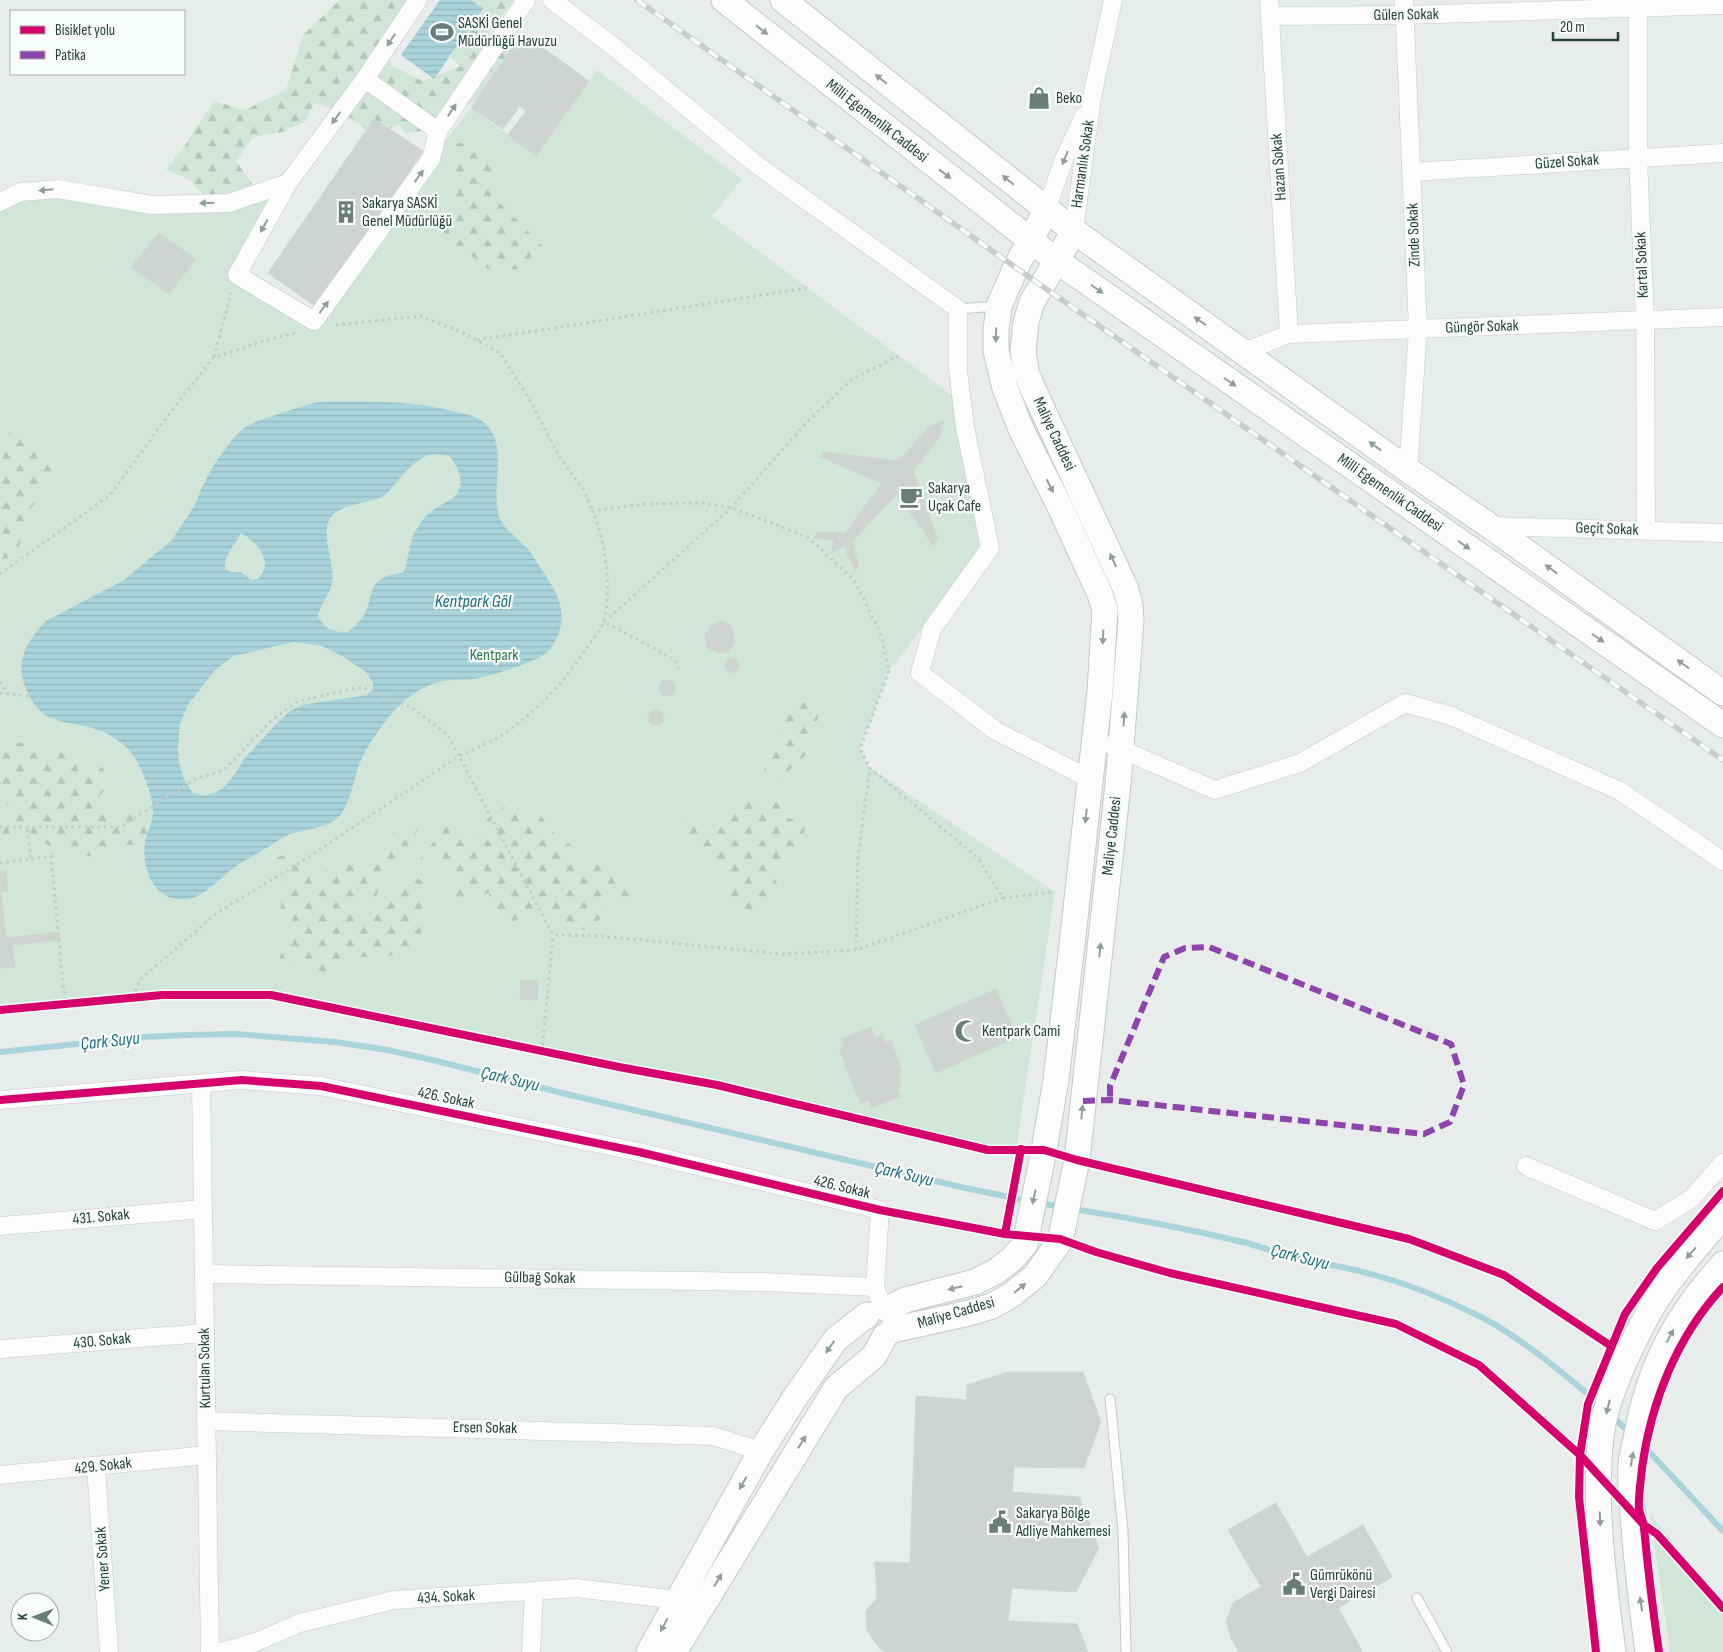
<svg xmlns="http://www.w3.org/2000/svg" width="1723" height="1652" font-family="'Sofia Sans Condensed',sans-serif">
<defs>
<pattern id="forest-firs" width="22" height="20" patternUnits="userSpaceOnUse" patternTransform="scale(1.25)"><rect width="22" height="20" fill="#d1e6d8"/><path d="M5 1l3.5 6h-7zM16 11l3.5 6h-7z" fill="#b3c6ba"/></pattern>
<pattern id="water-rules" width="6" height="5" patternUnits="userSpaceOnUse" patternTransform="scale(1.25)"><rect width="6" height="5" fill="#a9d4db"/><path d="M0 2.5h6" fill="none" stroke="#91b7bd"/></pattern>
</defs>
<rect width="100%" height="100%" fill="#e8edeb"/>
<g fill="#d1e6d8">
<polygon points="597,70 742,179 712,216 962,403 989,544 889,671 860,749 870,768 1055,892 1015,1156 717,1085 619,1067 271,995 162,995 0,1010 0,202 20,192 153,205 288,183 238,275 314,321 431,159 471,108 536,155"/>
<polygon points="1650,1514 1723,1603 1723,1652 1670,1652"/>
</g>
<g fill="url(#forest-firs)">
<path d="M340,0H428L412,22L384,40L392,66L423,81L461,66L451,58L450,27L465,0H514L489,33L493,36L516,31L513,46L487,94L421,131L405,133L399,124L374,137C355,119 339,109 314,103L306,121L283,132L253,137L236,161L253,185L241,210L220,211L206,199L190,180L166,170L183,148L214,101L245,110L286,90L303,35Z"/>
<polygon points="456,142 483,148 501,165 491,194 543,246 517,269 494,270 475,265 474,258 456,245 442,230 462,202 453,193 461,181 445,166 451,159"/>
<path d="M12,431L14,436C33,442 43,457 53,473L48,487L28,512L29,525L20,527V546L16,547V552H6L8,559L0,564V439Z"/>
<polygon points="795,698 821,709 804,757 780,779 764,770 769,756 780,741 780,713"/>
<polygon points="36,742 37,746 61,749 103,768 110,782 91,808 131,811 151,820 145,844 111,846 94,857 64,852 44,843 18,835 0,840 0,821 12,810 0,795 0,749 17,743"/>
<polygon points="783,792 786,818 806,822 802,846 785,864 771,873 778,885 764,910 741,913 731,902 728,871 718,869 708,854 681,828 678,821 685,821 689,818 716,836 711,819 728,817 742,800 760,799"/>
<path d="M505,806L541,816L556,835L571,845V861L592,858L622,872L634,884C629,897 631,900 616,903L611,898L605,915L590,926L577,932L563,925L566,905L550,916L547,912L537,918L531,912L525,923L518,919L512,922L508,918L502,922L488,899L490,892L458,906L453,897L447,901L441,885L450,884L452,874L436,861L423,868L415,865L449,823L466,833L467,849L485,821Z"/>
<polygon points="402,823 420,826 401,857 387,868 376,897 350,905 355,919 375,911 415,876 426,884 420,918 422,941 385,958 349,956 324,972 279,961 293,918 280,912 285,880 266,861 293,852 303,871 315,877 343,859 369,863"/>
</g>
<g fill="url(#water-rules)" fill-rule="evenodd">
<polygon points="440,0 471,0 483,8 434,79 401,55"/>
<path d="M318,402C363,402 409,400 452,411C460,413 470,414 477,418C514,438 488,487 500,519C505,530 517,538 526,547C533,554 538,565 544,573C562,600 570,620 550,649C543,661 488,677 474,679C461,680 447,679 435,683C419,689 405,698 394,711C380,727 367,746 359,765C354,779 350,801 342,813C331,828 307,829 290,834C282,837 275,843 268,847C257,854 245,860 235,867C214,882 199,907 169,897C149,889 142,862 145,842C147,832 153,822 153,811C153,794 139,759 126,747C122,743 116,739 111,736C92,723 65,727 45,715C38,710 32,702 29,695C13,665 24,644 46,621L124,580L172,540L195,505L202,487L215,463L235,436L244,428L255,422L300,407ZM434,454L450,456C459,469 468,489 450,500C439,507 429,510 422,521C419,526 414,532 412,538C409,549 408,560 404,572C396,574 387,575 381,579C370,586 371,601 366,611C362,620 355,626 348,632C333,632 326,630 318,617C320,604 330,595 332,582C336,560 314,525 338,511C351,503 375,502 385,495C388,493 391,489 393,486C405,473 416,457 434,454ZM240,534H243C259,545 274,561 258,579L251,580L241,572H231L225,569C225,552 234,548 240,534ZM294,642L322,646L342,656L366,672L373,683V689L367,695L302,705L290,711L276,724L245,758L231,779L222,789L211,794L202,796L192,792L183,777L179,762L178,749L180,724L188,705L215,670L234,656Z"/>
</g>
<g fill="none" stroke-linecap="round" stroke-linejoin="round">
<g stroke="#a9d4db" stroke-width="6">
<polyline points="0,1052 144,1037 188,1035 237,1034 335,1042 388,1050 441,1062 566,1094 961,1187 1028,1201"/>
<polyline points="1038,1203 1063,1207"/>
<path d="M1073,1209C1131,1218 1189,1229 1247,1243C1268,1249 1288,1257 1309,1261C1321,1264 1334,1265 1346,1268C1393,1278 1438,1295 1481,1317C1525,1340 1564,1374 1602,1406"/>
<polyline points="1611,1415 1631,1434"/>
<polyline points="1642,1444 1723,1531"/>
</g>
</g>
<g fill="#cfd4d2" stroke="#d1d6d4">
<polygon points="522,33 589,81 536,156 508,135 526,111 520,106 503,129 471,108"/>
<polygon points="374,119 423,151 318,308 268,273"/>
<polygon points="159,233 196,259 169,294 131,267"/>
<polygon points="944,420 940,437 913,471 938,539 933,546 902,500 896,495 853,541 858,566 855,571 844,546 831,553 834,541 813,538 818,532 845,533 882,483 820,457 825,452 899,461 929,427"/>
<polygon points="722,621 732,627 735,643 727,652 717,653 707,647 705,635 711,626"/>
<polygon points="734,658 739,664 737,671 729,673 725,667 726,660"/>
<circle cx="667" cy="688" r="8"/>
<circle cx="656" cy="718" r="8"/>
<polygon points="0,871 6,871 8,891 1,892 6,938 59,932 60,940 12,945 15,967 0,968"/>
<polygon points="521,980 538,981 537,1000 520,999"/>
<polygon points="996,989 1017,1037 936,1073 915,1025"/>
<polygon points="871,1027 875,1038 883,1035 885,1043 891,1041 902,1072 898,1074 902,1086 897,1088 900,1097 871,1108 869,1100 860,1103 839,1048 843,1046 841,1039"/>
<polygon points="1008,1372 1083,1372 1101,1422 1084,1468 1014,1467 1012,1492 1079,1497 1099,1548 1076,1592 1012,1588 1008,1621 1077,1624 1088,1652 886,1652 879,1648 867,1630 866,1611 877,1598 875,1562 910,1563 916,1396 967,1400 967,1385"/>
<polygon points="1276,1503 1307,1557 1363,1525 1392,1577 1338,1608 1363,1652 1239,1652 1231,1638 1226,1621 1233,1603 1261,1587 1228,1530"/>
</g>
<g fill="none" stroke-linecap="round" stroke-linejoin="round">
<defs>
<g id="service">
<polyline points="958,309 998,306"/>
<polyline points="1110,1399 1123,1531 1126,1652"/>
<polyline points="1417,1598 1447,1652"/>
</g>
<g id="minor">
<polyline points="418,0 365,79 438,131 526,0"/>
<polyline points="552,0 614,47 757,165 958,309 958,370 965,427 990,548 932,629 920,673 996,731 1090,779"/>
<polyline points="1269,0 1289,334"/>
<polyline points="1404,0 1418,330 1408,470"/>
<polyline points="1638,0 1638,158 1645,319 1646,530"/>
<polyline points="1270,16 1405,15 1723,5"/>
<polyline points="365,79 288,183 237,275 314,321 431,159 438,131"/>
<polyline points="1411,172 1723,153"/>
<polyline points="0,202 20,192 58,189 153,205 229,203 288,183"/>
<polyline points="1046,211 1064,159 1084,116"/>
<polyline points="1074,231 1092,97 1113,0"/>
<polyline points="1244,352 1289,334 1723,317"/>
<polyline points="1490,526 1723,533"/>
<polyline points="1111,745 1215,790 1300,763 1405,703 1451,716 1620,791 1723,861"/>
<polyline points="201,1084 210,1652"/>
<polyline points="0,1100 242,1080 321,1086 639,1152 880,1210 875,1287 883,1308"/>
<polyline points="1526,1166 1655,1221 1691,1199 1723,1163"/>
<polyline points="0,1226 203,1209"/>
<polyline points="204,1274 763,1282 875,1287"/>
<polyline points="0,1349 205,1333"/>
<polyline points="206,1421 713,1436 761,1451"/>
<polyline points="96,1467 109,1652"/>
<polyline points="0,1475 207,1455"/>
<polyline points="221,1652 256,1642 300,1623 394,1600 576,1588 677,1600"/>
<polyline points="531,1652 534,1592"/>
</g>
<g id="secondary">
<polyline points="724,0 1057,261 1723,725"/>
<polyline points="783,0 1074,231 1408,470 1490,526 1723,693"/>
<polyline points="887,1309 905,1300 975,1282 995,1272 1012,1259 1025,1244 1044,1150 1056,1080 1073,936 1100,691 1105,610 1100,594 1061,509 1021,429 1005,388 996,351 996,330 999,306 1016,267 1046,211"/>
<polyline points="892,1330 969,1313 992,1306 1010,1296 1035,1276 1060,1241 1077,1160 1118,784 1131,621 1130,604 1125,587 1033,389 1026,372 1023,351 1026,322 1032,302 1074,231"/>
<polyline points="649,1652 761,1451 796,1396 836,1339 867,1315"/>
<polyline points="674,1652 836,1388 874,1356 885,1336"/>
<path d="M1613,1652C1604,1581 1593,1508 1601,1436C1604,1412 1613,1389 1622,1367C1633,1342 1645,1316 1661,1293C1679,1266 1702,1241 1723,1216"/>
<path d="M1648,1652C1643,1614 1638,1577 1635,1539C1633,1515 1630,1491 1631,1467C1631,1456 1635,1445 1637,1434C1649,1366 1677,1315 1723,1264"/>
</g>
</defs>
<use href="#service" stroke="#c5cac8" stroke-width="11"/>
<use href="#minor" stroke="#c5cac8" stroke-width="19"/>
<use href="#secondary" stroke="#c3cbc8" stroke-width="27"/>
<g stroke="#c3ccca" stroke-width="3" stroke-dasharray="2.5 4" stroke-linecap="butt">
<polyline points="336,325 420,316 464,333 500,353 528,397 560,458 583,489 593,511"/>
<polyline points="477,340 807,288"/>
<polyline points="214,357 231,293"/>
<polyline points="0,574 110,495 173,409 213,358 263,341 295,333"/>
<polyline points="678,669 678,665 674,659 604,622 731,508 807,422 851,380 898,356"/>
<polyline points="0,682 8,694"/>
<polyline points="0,693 29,696"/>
<polyline points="0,827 121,827 195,779 224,770 271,721 298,701 361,687 411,707 447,734 459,756 301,862 217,913 140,980 132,998"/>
<polyline points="31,859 51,856 65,1004"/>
<polyline points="0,863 31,859 27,827"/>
<path d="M1003,898L856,950L783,954L601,936L553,935L459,756C472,750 485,745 497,738C534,715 565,682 588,646C593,638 602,629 604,620C612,587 605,541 593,511L644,504L703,503L731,508L762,519L809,538L854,580L880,632L889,671L860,749L870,768L977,857L1003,898L1055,892"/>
<polyline points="856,950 858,855 870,768"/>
<polyline points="542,1051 553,935"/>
</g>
<use href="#service" stroke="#fcfcfc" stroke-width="9"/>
<use href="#minor" stroke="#fcfcfc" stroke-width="18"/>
<use href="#secondary" stroke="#fcfcfc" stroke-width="25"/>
<defs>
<polyline id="rail" points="637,0 1042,286 1723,760"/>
</defs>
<use href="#rail" stroke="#c9cdcc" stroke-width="5.5"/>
<use href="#rail" stroke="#f7fbf9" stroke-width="4" stroke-dasharray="11" stroke-linecap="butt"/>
<polyline stroke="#8e44ad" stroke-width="6" stroke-dasharray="12 6" stroke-linecap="butt" points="1083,1101 1110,1100 1424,1134 1450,1122 1464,1085 1451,1044 1209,947 1185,948 1164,957 1110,1086 1110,1100"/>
<defs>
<g id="cycleway">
<polyline points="0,1010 162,995 271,995 619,1067 717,1085 988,1150 1044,1150 1077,1160 1409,1239 1504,1275 1611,1346"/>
<polyline points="0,1100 242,1080 321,1086 639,1152 880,1210 1005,1234 1060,1239 1096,1252 1170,1273 1396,1324 1479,1365 1580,1455 1644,1525 1657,1534 1723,1608"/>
<polyline points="1005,1234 1021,1149"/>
<polyline points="1596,1652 1579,1497 1580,1455 1588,1404 1625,1314 1657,1268 1723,1191"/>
<path d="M1659,1652C1653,1611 1648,1569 1644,1528C1644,1521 1640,1516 1639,1509C1638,1496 1641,1481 1642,1468C1651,1402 1677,1336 1723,1287"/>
</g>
</defs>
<use href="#cycleway" stroke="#f7fbf9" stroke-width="11"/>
<use href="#cycleway" stroke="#d6006c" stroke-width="8"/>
</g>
<defs><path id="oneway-solid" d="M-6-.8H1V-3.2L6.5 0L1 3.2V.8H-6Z" transform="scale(1.25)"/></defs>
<g fill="#909f9b">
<use href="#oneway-solid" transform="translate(762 30) rotate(38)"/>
<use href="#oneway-solid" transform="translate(391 40) rotate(124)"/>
<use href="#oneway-solid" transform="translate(881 79) rotate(-141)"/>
<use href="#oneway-solid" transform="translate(452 110) rotate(-56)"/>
<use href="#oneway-solid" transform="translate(336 118) rotate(126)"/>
<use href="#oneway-solid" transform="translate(1065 158) rotate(112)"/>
<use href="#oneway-solid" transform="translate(945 174) rotate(38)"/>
<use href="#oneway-solid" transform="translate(419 176) rotate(-54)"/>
<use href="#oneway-solid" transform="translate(1008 180) rotate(-141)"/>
<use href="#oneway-solid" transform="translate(46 190) rotate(175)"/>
<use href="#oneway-solid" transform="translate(207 203) rotate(178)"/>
<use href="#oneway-solid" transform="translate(264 226) rotate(119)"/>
<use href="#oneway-solid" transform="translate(1097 289) rotate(35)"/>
<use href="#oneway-solid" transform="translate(324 307) rotate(-54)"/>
<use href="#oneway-solid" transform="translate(1200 321) rotate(-145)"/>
<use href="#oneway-solid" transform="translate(996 335) rotate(92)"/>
<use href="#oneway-solid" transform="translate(1230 382) rotate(35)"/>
<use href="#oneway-solid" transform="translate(1375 446) rotate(-144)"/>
<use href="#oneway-solid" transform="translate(1050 486) rotate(63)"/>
<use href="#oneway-solid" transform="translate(1464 545) rotate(35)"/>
<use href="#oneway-solid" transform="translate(1113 560) rotate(-115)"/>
<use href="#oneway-solid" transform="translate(1551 569) rotate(-144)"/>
<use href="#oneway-solid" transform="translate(1103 637) rotate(93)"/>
<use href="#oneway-solid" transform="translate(1598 638) rotate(35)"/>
<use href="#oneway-solid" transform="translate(1683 664) rotate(-144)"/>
<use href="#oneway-solid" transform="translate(1124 719) rotate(-86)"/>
<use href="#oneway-solid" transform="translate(1086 816) rotate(96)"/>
<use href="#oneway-solid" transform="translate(1100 950) rotate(-84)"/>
<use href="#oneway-solid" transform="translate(1082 1112) rotate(-84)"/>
<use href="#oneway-solid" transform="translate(1034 1197) rotate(102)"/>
<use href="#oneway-solid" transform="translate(1691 1253) rotate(131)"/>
<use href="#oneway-solid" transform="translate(955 1288) rotate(166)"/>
<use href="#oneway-solid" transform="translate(1020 1288) rotate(-39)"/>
<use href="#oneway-solid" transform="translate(1670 1336) rotate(-62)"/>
<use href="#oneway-solid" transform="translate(830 1347) rotate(125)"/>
<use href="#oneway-solid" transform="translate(1608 1407) rotate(103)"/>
<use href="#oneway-solid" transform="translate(802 1442) rotate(-58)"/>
<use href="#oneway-solid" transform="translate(1632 1459) rotate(-81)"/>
<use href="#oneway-solid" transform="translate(743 1483) rotate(119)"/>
<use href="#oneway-solid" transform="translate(1600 1519) rotate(88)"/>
<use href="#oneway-solid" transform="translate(718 1580) rotate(-59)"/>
<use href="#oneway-solid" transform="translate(1641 1604) rotate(-98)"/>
<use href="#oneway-solid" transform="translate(664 1625) rotate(118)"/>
</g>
<defs>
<symbol id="stadium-bare" viewBox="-9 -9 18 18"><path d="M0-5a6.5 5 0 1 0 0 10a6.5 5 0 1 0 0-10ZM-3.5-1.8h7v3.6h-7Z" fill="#697e78" stroke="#f7fbf9" stroke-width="2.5" paint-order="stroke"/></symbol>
<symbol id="shop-bare" viewBox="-9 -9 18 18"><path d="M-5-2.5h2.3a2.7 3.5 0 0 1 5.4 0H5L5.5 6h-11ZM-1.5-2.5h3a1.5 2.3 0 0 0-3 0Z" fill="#697e78" stroke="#f7fbf9" stroke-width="2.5" paint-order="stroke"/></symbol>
<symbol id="building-bare" viewBox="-9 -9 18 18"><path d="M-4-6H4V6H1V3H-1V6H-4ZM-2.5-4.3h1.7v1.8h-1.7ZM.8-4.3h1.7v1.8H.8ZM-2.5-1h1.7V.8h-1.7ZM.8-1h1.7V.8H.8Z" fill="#697e78" stroke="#f7fbf9" stroke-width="2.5" paint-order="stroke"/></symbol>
<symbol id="cafe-bare" viewBox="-9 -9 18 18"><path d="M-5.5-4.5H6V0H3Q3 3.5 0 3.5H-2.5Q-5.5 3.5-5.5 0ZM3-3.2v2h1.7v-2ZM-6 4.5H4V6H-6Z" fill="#697e78" stroke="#f7fbf9" stroke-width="2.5" paint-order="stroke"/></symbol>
<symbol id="mosque-bare" viewBox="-9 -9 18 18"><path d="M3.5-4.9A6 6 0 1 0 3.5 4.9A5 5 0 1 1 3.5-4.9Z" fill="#697e78" stroke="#f7fbf9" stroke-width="2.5" paint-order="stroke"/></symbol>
<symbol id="civic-bare" viewBox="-9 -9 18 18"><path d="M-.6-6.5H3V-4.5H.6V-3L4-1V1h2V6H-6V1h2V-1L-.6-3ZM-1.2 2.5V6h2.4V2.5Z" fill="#697e78" stroke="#f7fbf9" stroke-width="2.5" paint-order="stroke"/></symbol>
</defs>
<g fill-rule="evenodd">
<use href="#stadium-bare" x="426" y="16" width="32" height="32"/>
<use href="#shop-bare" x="1023" y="82" width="32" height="32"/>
<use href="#building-bare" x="330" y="196" width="32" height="32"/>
<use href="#cafe-bare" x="895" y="481" width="32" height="32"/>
<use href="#mosque-bare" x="950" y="1015" width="32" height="32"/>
<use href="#civic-bare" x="984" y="1506" width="32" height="32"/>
<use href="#civic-bare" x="1278" y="1568" width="32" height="32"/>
</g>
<g text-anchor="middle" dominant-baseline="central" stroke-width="4.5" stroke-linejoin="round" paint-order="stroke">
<g font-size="16" fill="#24423a" stroke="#f7fbf9">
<text transform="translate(1406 15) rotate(-1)">Gülen Sokak</text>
<text transform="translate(877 121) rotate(38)">Milli Egemenlik Caddesi</text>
<text transform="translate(1567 162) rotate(-4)">Güzel Sokak</text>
<text transform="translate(1083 164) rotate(-82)">Harmanlık Sokak</text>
<text transform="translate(1279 167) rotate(-94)">Hazan Sokak</text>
<text transform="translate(1414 235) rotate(-92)">Zinde Sokak</text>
<text transform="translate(1642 265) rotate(-92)">Kartal Sokak</text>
<text transform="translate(1482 327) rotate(-2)">Güngör Sokak</text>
<text transform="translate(1054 434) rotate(65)">Maliye Caddesi</text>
<text transform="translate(1390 493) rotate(35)">Milli Egemenlik Caddesi</text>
<text transform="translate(1607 529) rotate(2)">Geçit Sokak</text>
<text transform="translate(1112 836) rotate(-84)">Maliye Caddesi</text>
<text transform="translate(446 1098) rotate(12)">426. Sokak</text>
<text transform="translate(842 1187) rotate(14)">426. Sokak</text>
<text transform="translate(101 1217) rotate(-5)">431. Sokak</text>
<text transform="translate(540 1278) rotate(1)">Gülbağ Sokak</text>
<text transform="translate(956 1313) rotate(-16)">Maliye Caddesi</text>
<text transform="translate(102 1341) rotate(-5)">430. Sokak</text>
<text transform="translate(205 1368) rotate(-91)">Kurtulan Sokak</text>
<text transform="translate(485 1428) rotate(1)">Ersen Sokak</text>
<text transform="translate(103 1466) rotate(-6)">429. Sokak</text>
<text transform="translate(103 1559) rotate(-94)">Yener Sokak</text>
<text transform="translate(446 1597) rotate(-3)">434. Sokak</text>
</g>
<g font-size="16" fill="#24423a" stroke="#f7fbf9" text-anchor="start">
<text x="458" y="23">SASKİ Genel<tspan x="458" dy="18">Müdürlüğü Havuzu</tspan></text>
<text x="1056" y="98">Beko</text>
<text x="362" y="203">Sakarya SASKİ<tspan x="362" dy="18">Genel Müdürlüğü</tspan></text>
<text x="928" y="488">Sakarya<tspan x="928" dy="18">Uçak Cafe</tspan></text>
<text x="982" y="1031">Kentpark Cami</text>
<text x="1016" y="1513">Sakarya Bölge<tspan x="1016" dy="18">Adliye Mahkemesi</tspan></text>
<text x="1310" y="1575">Gümrükönü<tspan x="1310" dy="18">Vergi Dairesi</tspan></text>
</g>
<g font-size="16" fill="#2d7a4b" stroke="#f7fbf9">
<text x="494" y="655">Kentpark</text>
</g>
<g font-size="18" font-style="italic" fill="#1c6f80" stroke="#f7fbf9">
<text x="473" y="601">Kentpark Göl</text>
<text transform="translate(110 1041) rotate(-6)">Çark Suyu</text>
<text transform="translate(510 1079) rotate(13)">Çark Suyu</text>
<text transform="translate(904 1174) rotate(13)">Çark Suyu</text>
<text transform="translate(1300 1257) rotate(14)">Çark Suyu</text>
</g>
</g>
<rect x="10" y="10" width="175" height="65" fill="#f7fbf9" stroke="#a3b1ad"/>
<rect x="20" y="26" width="25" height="8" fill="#d6006c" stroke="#a3b1ad"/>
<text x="55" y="35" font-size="15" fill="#24423a">Bisiklet yolu</text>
<rect x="20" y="51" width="25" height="8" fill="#8e44ad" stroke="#a3b1ad"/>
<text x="55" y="60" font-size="15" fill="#24423a">Patika</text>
<g transform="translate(35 1617) rotate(271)"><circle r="24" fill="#f7fbf9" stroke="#a3b1ad"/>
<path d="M0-4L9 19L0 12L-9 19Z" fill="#697e78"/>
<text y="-8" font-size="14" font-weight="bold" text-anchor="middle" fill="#24423a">K</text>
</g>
<path d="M1553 32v8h65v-8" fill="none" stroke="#24423a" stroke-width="2.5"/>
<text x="1560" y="32" font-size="15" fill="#24423a" stroke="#f7fbf9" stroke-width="4" paint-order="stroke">20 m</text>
</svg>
